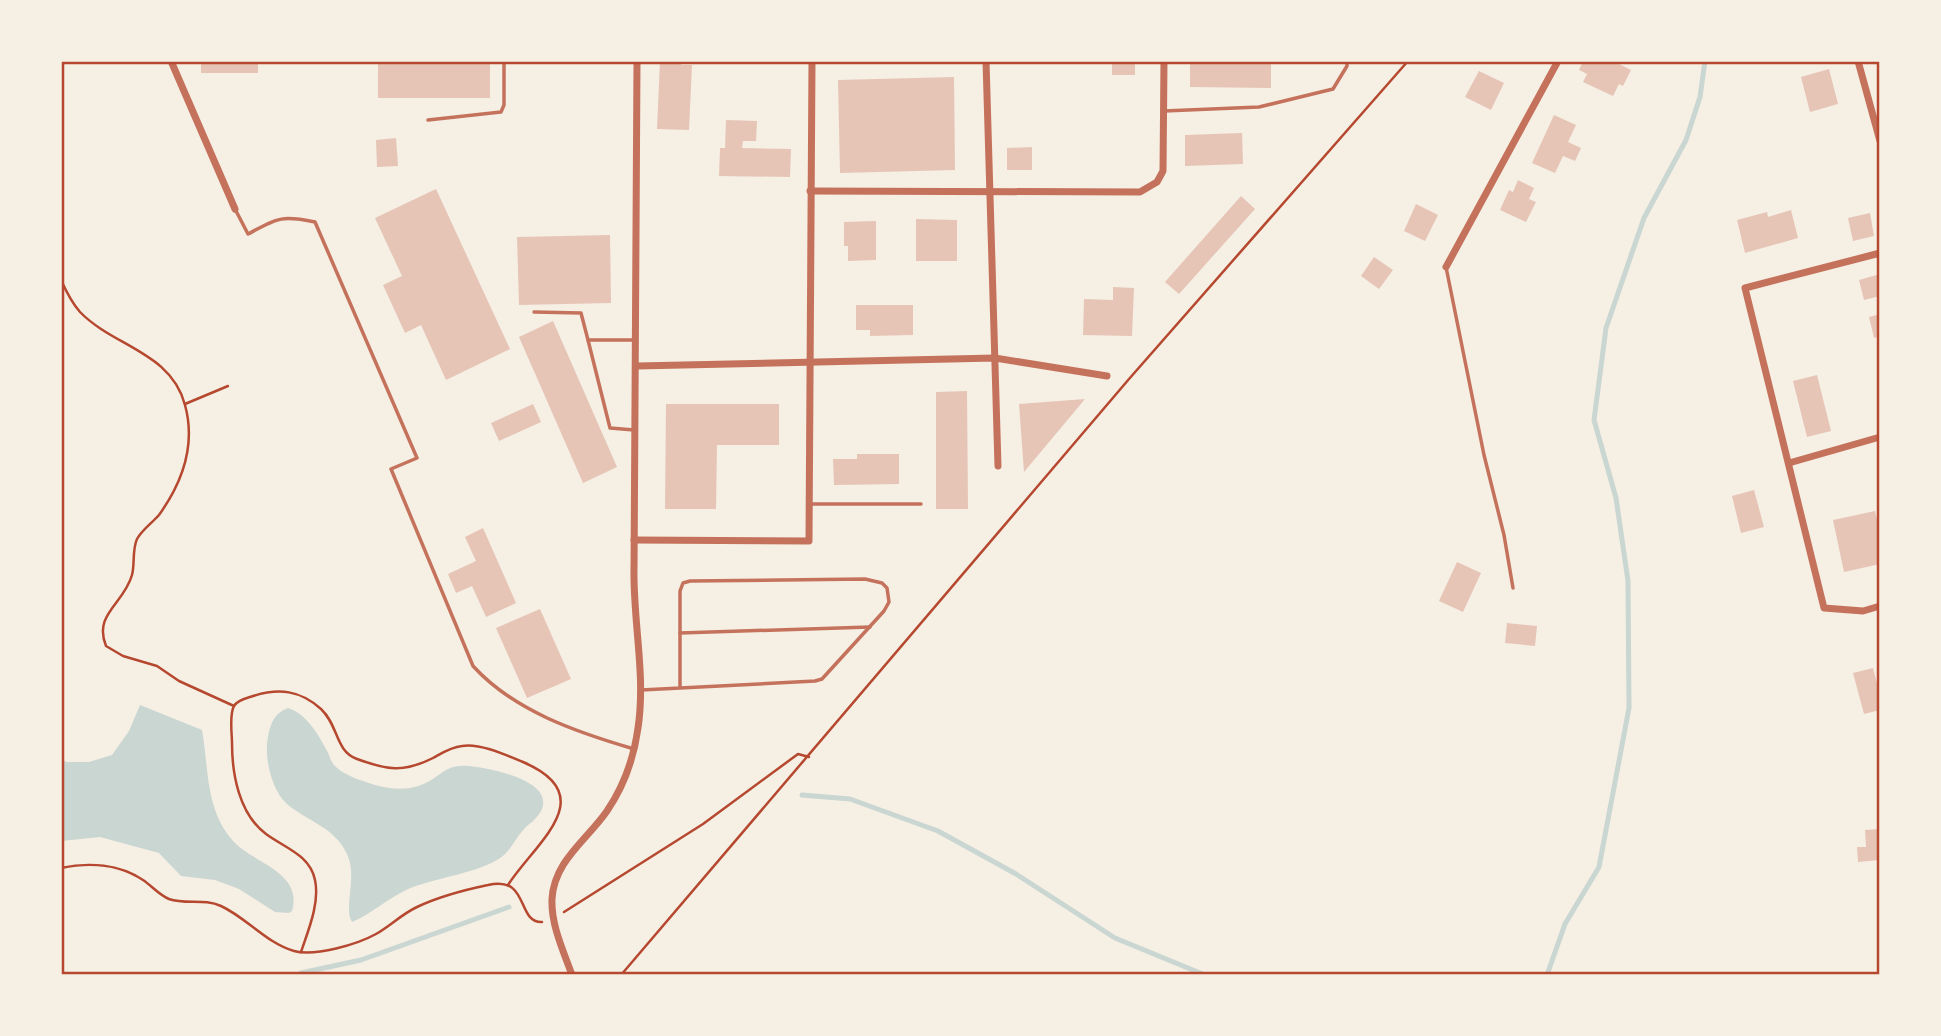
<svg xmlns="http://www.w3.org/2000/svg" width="1941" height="1036" font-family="'PT Serif',serif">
<rect width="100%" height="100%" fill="#f6efe4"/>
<g fill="#c9d6d2">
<path d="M140,705L202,730C209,770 205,810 234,842C255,864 303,872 292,911L289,913L275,912L239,889L215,880L181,876L159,853L100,837L61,841V758L66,762H89L112,755L129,731Z"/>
<path d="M288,708C306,714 317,732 326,749C330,755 330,762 336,767C345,776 363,781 375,785C390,789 406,791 421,785C441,778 443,764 469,766C489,768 553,780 542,809C538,818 530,823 524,829C514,840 510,853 497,860C473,874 433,878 406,890C387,899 371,914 352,922C343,907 358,877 347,854C334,826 307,822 286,803C271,789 264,756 268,737C271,722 274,714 288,708Z"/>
</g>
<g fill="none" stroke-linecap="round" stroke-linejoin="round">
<g stroke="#c9d6d2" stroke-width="5">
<polyline points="802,795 850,799 938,831 1016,874 1115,938 1205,975"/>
<polyline points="301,973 361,960 509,907"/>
<polyline points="1547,975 1565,924 1599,867 1629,708 1628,581 1616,498 1594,420 1606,328 1644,218 1686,140 1700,97 1705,61"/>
</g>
</g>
<g fill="#e6c5b7">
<rect x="201" y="61" width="57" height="12"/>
<rect x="378" y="61" width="112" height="37"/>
<polygon points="660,61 682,61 681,65 692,65 689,130 657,129"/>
<rect x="1112" y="61" width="23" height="14"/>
<polygon points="1190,61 1271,61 1271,88 1190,87"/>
<polygon points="1583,61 1613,61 1631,70 1623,86 1619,84 1613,96 1583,82 1587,74 1579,70"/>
<polygon points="1829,69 1838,104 1810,112 1801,77"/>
<polygon points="1479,71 1504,83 1491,110 1465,97"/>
<polygon points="954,77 955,170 840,173 838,80"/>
<polygon points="1554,115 1576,125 1568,142 1581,148 1575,161 1563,156 1555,173 1532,163"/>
<polygon points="726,120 757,121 756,141 743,141 742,148 791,149 790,177 719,176 720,148 725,148"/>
<polygon points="1242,133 1243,164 1185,166 1185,135"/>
<polygon points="396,138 398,166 377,167 376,140"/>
<polygon points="1032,147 1032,170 1007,170 1007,148"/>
<polygon points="1518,180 1534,188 1529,199 1536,202 1526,222 1500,210 1509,190 1513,192"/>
<polygon points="436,189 510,349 446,380 421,325 405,333 383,285 402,276 375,218"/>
<polygon points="1241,196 1255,209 1179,294 1165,282"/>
<polygon points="1416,204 1438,215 1425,241 1404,231"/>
<polygon points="1791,210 1798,238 1745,253 1737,220 1767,212 1768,217"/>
<polygon points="1870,213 1874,236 1853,241 1848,218"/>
<polygon points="916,219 957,220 957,261 916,261"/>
<polygon points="876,221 876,260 848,261 848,246 844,246 844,222"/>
<polygon points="610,235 611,303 519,305 517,237"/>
<polygon points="1374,257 1393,270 1379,289 1361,276"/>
<polygon points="1880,274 1880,296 1864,300 1859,280"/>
<polygon points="1113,287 1134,288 1132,336 1083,335 1084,299 1113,300"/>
<polygon points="856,305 913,305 913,335 870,336 870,330 856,330"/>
<polygon points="1880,314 1880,336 1874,338 1869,317"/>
<polygon points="553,321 617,467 583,483 519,337"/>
<polygon points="1817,375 1831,431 1807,437 1793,381"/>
<polygon points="967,391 968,509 936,509 936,392"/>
<polygon points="1085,399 1024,472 1019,404"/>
<polygon points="533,404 541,422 499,441 491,423"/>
<polygon points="666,404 779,404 779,445 717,445 716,509 665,509"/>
<polygon points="857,454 899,454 899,484 834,485 833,459 857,459"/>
<polygon points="1754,490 1764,527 1741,533 1732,496"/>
<polygon points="1875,511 1880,531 1880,564 1844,572 1833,520"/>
<polygon points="483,528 516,603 486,617 472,586 456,593 448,574 476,561 465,537"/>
<polygon points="1457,562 1481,573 1463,612 1439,601"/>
<polygon points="540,609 571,679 527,698 496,628"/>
<polygon points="1507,623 1537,626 1535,646 1505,643"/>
<polygon points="1873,668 1880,695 1880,710 1864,714 1853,673"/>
<polygon points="1880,829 1880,860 1858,862 1857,847 1866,847 1865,830"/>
</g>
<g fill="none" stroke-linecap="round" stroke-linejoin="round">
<g stroke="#b5482f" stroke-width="2.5">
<path d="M61,280C66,291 72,303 80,312C114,347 171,352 185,405C196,445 182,483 159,515C152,523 142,530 137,539C132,550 135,564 132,575C124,604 93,614 106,646L123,656L157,666L179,681L234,706"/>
<polyline points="185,404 228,386"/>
<path d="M61,868C89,862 119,864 143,880C152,886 159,895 169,899C186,905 204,898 221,906C247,918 266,943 294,951C315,957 358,944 376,934C390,926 402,914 417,907C438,897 464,890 488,885C530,875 516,923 542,922"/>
<polyline points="564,912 703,824 798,754 809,757"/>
<path d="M301,952C308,931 320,903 315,880C310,855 285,848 266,834C239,814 232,774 232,743C232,733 229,715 234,706C237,700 247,698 253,696C279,688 300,690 321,709C339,726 335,751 357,759C387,770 403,773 433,758C442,753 451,747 462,746C480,743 506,755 523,762C603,796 535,843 508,885"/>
<polyline points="621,975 1129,379 1408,61"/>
</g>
<g stroke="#c5725c" stroke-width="3.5">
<polyline points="1164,111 1259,107 1333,89 1347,66 1347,61"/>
<polyline points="428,120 501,112 504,105 504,61"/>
<path d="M235,209L248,234C278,218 281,215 315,222L417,458L391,469L473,666C514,711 576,732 634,749"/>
<polyline points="1446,267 1484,455 1504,535 1513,588"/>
<polyline points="534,312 581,313 588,340"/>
<polyline points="634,430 610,428 588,340 636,340"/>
<polyline points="810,504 921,504"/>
<polyline points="680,633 870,627"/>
<polyline points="641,690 815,681 822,679 884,611 889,602 887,588 882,583 865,579 690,581 683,583 680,591 680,686"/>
</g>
<g stroke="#c5725c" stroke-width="7">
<polyline points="171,61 235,209"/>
<polyline points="986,61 998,466"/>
<polyline points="1858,61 1880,141"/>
<polyline points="810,191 1140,192 1157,182 1163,171 1164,61"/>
<polyline points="1880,253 1745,288 1824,608 1863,611 1880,606"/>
<polyline points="1446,267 1558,61"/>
<polyline points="637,366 995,358 1107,376"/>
<polyline points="1789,463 1880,437"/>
<polyline points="634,540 809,541 812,61"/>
<path d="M572,975C563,950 551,925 552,899C554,861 587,840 607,811C624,786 634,757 638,728C646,675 633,622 634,569C636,400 637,231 637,61"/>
</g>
</g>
<rect width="1941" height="1036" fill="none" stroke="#f6efe4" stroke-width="126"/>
<rect x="63" y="63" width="1815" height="910" fill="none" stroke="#b5482f" stroke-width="2.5"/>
</svg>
